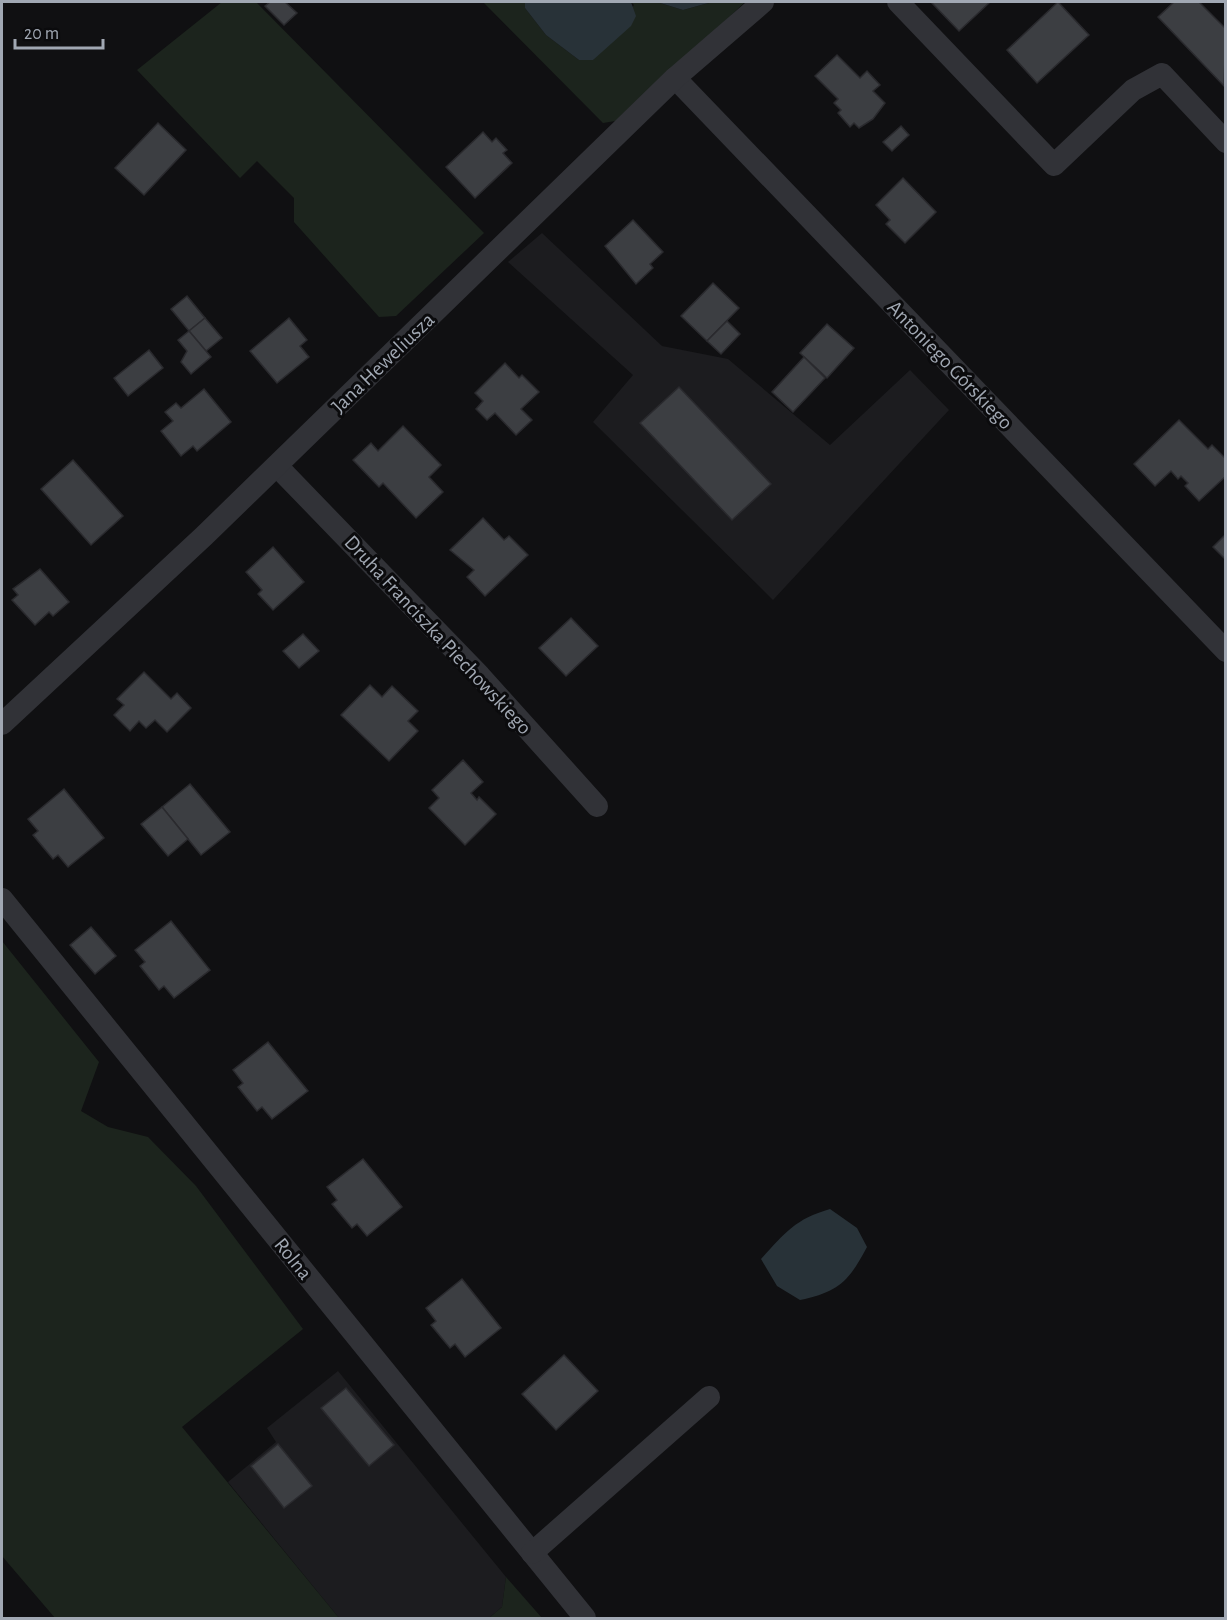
<svg xmlns="http://www.w3.org/2000/svg" width="1227" height="1620" font-family="'Alegreya Sans',sans-serif">
<rect width="100%" height="100%" fill="#101012"/>
<g fill="#1c1c1f">
<polygon points="542,233 662,346 728,359 830,445 910,370 949,410 773,600 593,422 633,375 508,262"/>
<polygon points="338,1371 506,1577 502,1607 489,1618 339,1618 228,1482 276,1442 267,1428"/>
</g>
<g fill="#1c241d">
<polygon points="222,2 256,2 484,233 396,316 379,317 294,222 294,198 257,161 240,178 137,70"/>
<polygon points="483,2 525,2 525,8 546,35 579,60 593,60 634,5 631,2 657,2 683,10 712,2 745,2 621,120 603,123"/>
<polygon points="2,941 99,1062 81,1111 108,1127 148,1137 196,1186 303,1329 182,1427 339,1618 55,1618 2,1556"/>
<polygon points="506,1577 542,1618 489,1618 502,1607"/>
</g>
<g fill="#283238">
<polygon points="525,2 631,2 636,16 631,26 593,60 579,60 546,35 525,8"/>
<polygon points="657,2 712,2 683,10"/>
<path d="M830,1209L857,1228L867,1247C849,1281 839,1292 800,1300L777,1286L761,1259C785,1233 795,1219 830,1209Z"/>
</g>
<g fill="#3c3e42" stroke="#2a2a2e" stroke-width="1.5">
<polygon points="270,2 285,2 297,13 284,25 265,6"/>
<polygon points="931,2 990,2 959,31"/>
<polygon points="1058,2 1089,35 1037,83 1007,50"/>
<polygon points="1174,2 1199,2 1226,29 1224,86 1158,17"/>
<polygon points="837,55 860,78 867,71 880,85 873,91 885,103 873,119 859,128 854,123 850,127 838,113 841,110 834,103 838,99 815,76"/>
<polygon points="158,123 186,150 144,195 115,168"/>
<polygon points="901,126 909,135 892,151 883,142"/>
<polygon points="483,132 492,142 496,138 507,150 503,153 512,163 475,198 446,167"/>
<polygon points="903,178 936,212 905,243 886,224 890,220 876,205"/>
<polygon points="633,220 663,252 650,264 653,268 636,284 605,246"/>
<polygon points="713,283 739,308 707,341 681,316"/>
<polygon points="187,296 205,318 189,331 171,309"/>
<polygon points="205,318 222,338 206,351 189,331"/>
<polygon points="289,318 307,340 300,346 309,357 277,383 250,351"/>
<polygon points="727,321 740,334 721,354 707,341"/>
<polygon points="827,324 854,348 827,378 800,353"/>
<polygon points="189,331 211,357 191,374 181,362 187,351 178,340"/>
<polygon points="149,350 163,368 128,396 114,378"/>
<polygon points="804,357 825,378 793,412 772,392"/>
<polygon points="505,363 519,378 522,375 539,392 521,409 532,420 516,435 495,413 487,420 476,409 483,401 475,393"/>
<polygon points="679,387 771,484 732,520 640,423"/>
<polygon points="204,389 231,422 197,451 193,446 181,456 161,431 173,421 165,412 176,403 181,408"/>
<polygon points="1179,420 1208,449 1212,445 1226,459 1226,476 1199,501 1185,486 1188,483 1181,476 1178,479 1171,471 1155,486 1134,464"/>
<polygon points="403,426 441,465 429,477 443,492 416,518 383,483 379,487 353,460 371,443 378,451"/>
<polygon points="73,460 123,516 91,545 41,489"/>
<polygon points="483,518 504,540 509,536 528,555 485,596 467,577 474,570 450,550"/>
<polygon points="1226,534 1226,560 1213,547"/>
<polygon points="273,547 304,582 273,610 258,594 262,590 246,572"/>
<polygon points="40,569 69,602 53,616 49,612 35,625 12,600 18,595 13,589"/>
<polygon points="571,618 598,646 566,676 539,648"/>
<polygon points="303,634 319,651 299,668 283,651"/>
<polygon points="144,672 171,699 177,693 191,708 167,732 155,720 146,728 139,721 130,731 114,715 124,705 117,699"/>
<polygon points="370,685 382,697 392,686 418,711 408,721 418,731 389,761 341,715"/>
<polygon points="463,760 483,782 471,793 477,800 479,797 496,814 465,845 429,808 439,798 432,790"/>
<polygon points="190,784 230,832 201,855 162,807"/>
<polygon points="64,789 104,838 68,867 58,855 53,859 33,835 38,831 28,819"/>
<polygon points="162,807 188,839 168,856 141,824"/>
<polygon points="171,921 210,970 174,998 164,986 159,990 140,966 145,962 135,950"/>
<polygon points="91,927 116,956 95,974 70,945"/>
<polygon points="268,1042 308,1091 272,1119 262,1107 257,1111 238,1087 243,1083 233,1070"/>
<polygon points="363,1159 402,1207 367,1236 357,1224 352,1228 332,1204 337,1200 327,1187"/>
<polygon points="462,1279 501,1328 465,1357 455,1344 450,1348 431,1325 436,1321 426,1308"/>
<polygon points="564,1355 598,1391 556,1430 522,1394"/>
<polygon points="346,1388 394,1445 369,1466 321,1408"/>
<polygon points="278,1444 312,1486 284,1508 251,1466"/>
</g>
<g fill="none" stroke-linecap="round" stroke-linejoin="round">
<g stroke="#313237" stroke-width="22">
<polyline points="898,2 1054,165 1133,90 1162,74 1226,142"/>
<polyline points="675,78 1226,651"/>
<polyline points="277,466 480,676 597,806"/>
<polyline points="2,724 204,536 675,78 763,2"/>
<polyline points="2,899 585,1618"/>
<polyline points="532,1553 709,1397"/>
</g>
</g>
<g text-anchor="middle" dominant-baseline="central" stroke-width="6" stroke-linejoin="round" paint-order="stroke">
<g font-size="21" fill="#a1a8b3" stroke="#0b0b0d">
<text transform="translate(383 363) rotate(-44)">Jana Heweliusza</text>
<text transform="translate(950 365) rotate(46)">Antoniego Górskiego</text>
<text transform="translate(438 635) rotate(47)">Druha Franciszka Piechowskiego</text>
<text transform="translate(293 1259) rotate(51)">Rolna</text>
</g>
</g>
<rect width="1227" height="1620" fill="none" stroke="#a1a8b3" stroke-width="6"/>
<path d="M15 39v9h88v-9" fill="none" stroke="#a1a8b3" stroke-width="3"/>
<text x="24" y="39" font-size="18" fill="#a1a8b3" stroke="#0b0b0d" stroke-width="4.5" paint-order="stroke">20 m</text>
</svg>
